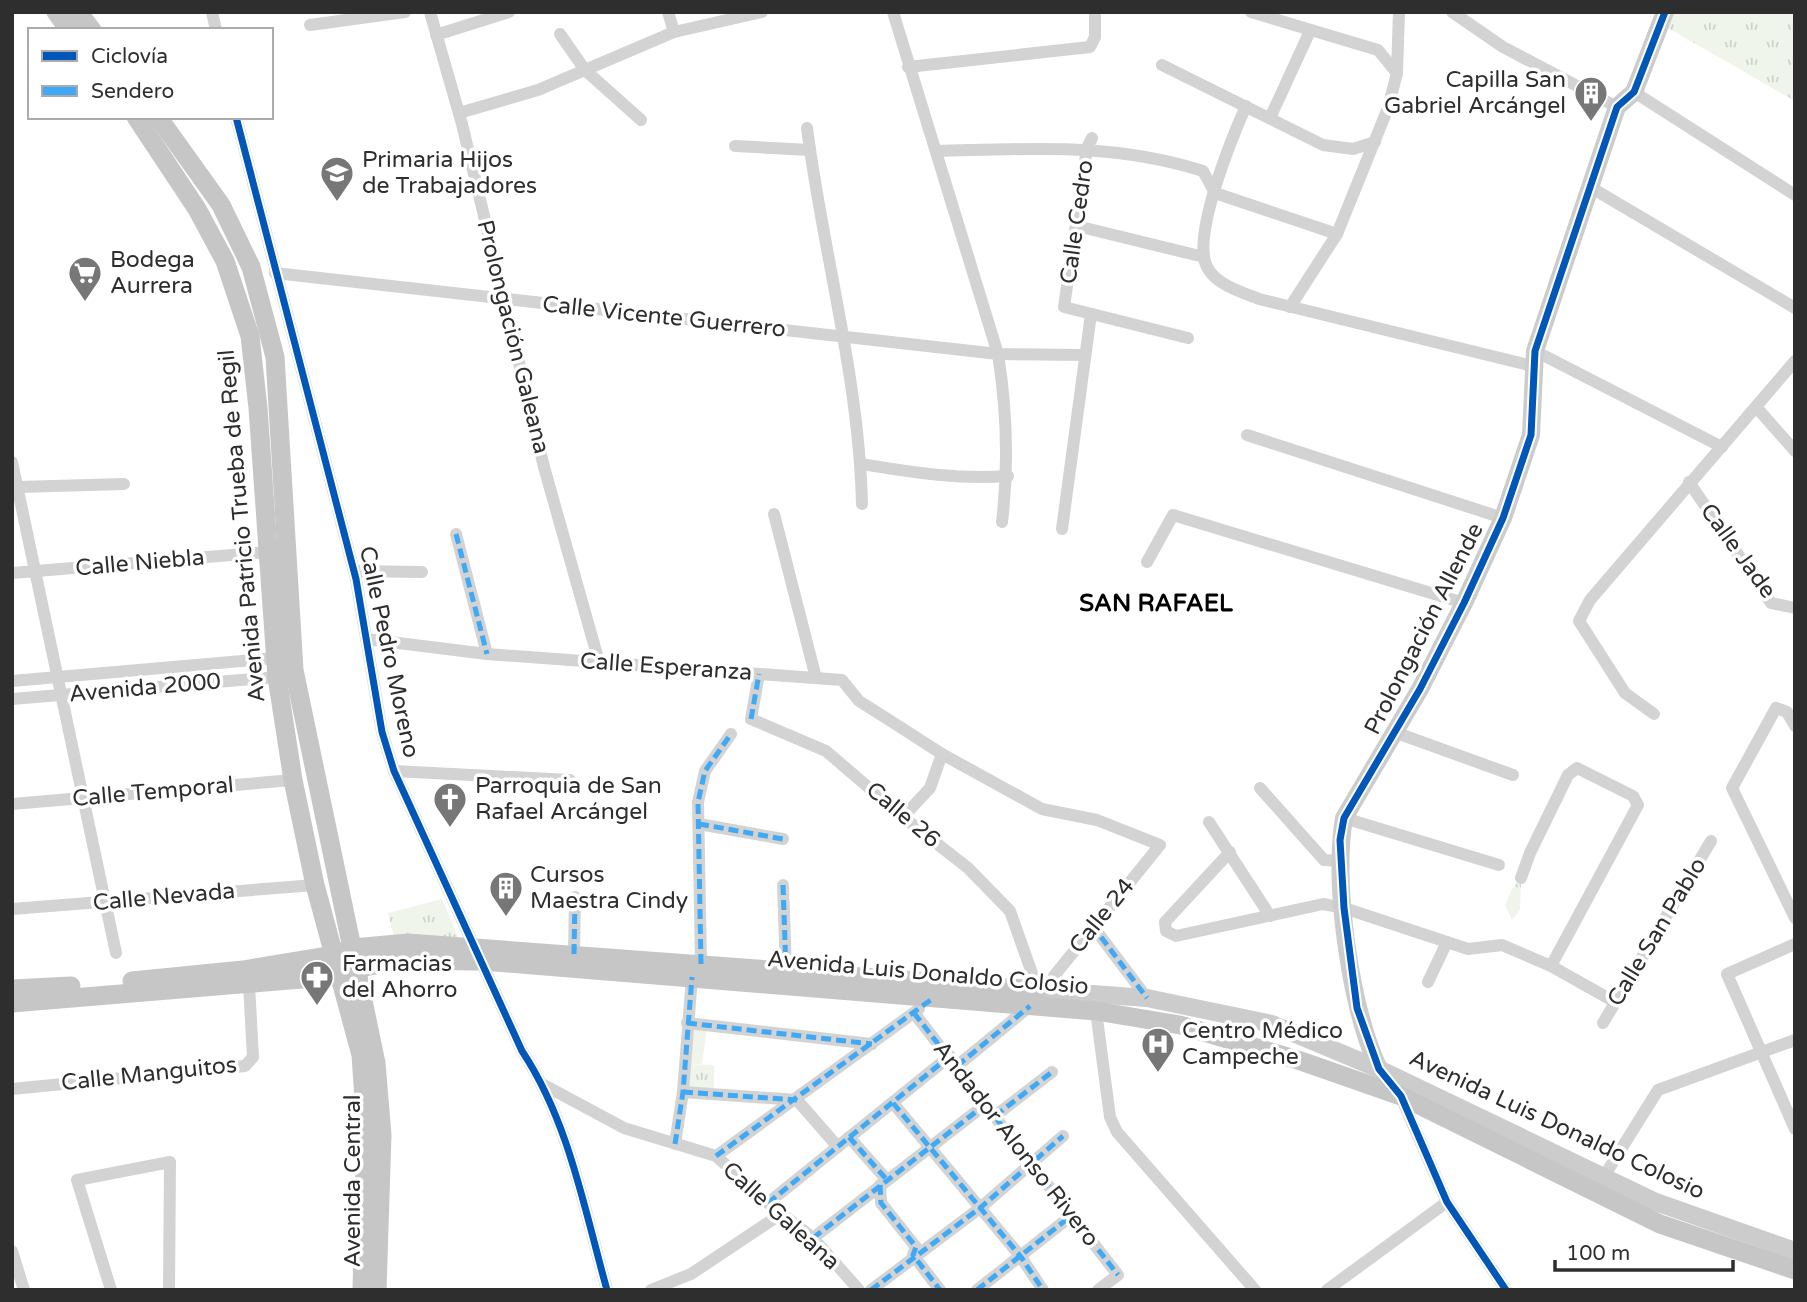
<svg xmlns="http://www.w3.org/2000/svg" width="1807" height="1302" font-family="'Varela Round',sans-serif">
<defs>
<pattern id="grass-tufts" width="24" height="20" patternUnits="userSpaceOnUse" patternTransform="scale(1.75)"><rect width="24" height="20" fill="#eff5eb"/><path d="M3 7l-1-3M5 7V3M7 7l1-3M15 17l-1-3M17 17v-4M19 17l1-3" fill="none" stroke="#cdd2ca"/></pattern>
</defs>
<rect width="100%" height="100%" fill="#fff"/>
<g fill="url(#grass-tufts)">
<polygon points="1674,12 1795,12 1795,101 1668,28"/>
<polygon points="1521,878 1520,910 1512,920 1505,905 1512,889"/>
<polygon points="442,899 458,937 395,941 388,913"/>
<polygon points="687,1064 714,1065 714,1092 686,1091"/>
</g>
<polygon fill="#eff5eb" points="689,1026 707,1028 702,1064 687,1064"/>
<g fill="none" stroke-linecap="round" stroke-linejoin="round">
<g stroke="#d3d3d3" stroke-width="12">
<polyline points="212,12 216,30"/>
<polyline points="430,12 462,124 544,467 599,662"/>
<polyline points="668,12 674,32"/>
<path d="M893,12L998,354C1007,411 1009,464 1002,522"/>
<polyline points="1251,12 1378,50 1397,73"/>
<polyline points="1452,12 1503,47 1617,107"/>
<polyline points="310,25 405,12"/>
<polyline points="560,34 585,70 641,120"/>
<polyline points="436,35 509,12"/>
<polyline points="1162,65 1323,145 1353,149 1375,142"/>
<polyline points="908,67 1090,47 1095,37 1095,12"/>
<polyline points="1634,92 1795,195"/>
<polyline points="459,113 538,90 674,32 762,12"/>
<path d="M236,117L356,579L382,732L394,771L522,1051C569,1122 584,1208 607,1290"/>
<polyline points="1270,118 1310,31"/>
<path d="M807,128C823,253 859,377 862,504"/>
<polyline points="1092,138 1087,148 1064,307 1188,338"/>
<polyline points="735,146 810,150"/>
<path d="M936,151C1030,149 1112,142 1203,171L1215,193L1337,234"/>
<polyline points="1590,187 1795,308"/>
<path d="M1077,226L1204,257C1207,282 1238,291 1259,299L1537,367"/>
<path d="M1204,257C1199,220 1230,142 1246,106"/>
<polyline points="275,273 998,354 1085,355"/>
<polyline points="1290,307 1337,234 1388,108 1397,73 1399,12"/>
<polyline points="1535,351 1722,447"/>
<polyline points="1757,408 1795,451"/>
<polyline points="1247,435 1503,518"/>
<polyline points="12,462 116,953"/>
<path d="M861,464C911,472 958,480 1008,476"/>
<polyline points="1689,482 1771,603 1795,608"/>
<polyline points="18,487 124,484"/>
<polyline points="774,514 816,678"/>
<polyline points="1062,529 1091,314"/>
<polyline points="456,534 487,654"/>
<polyline points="1147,562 1173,515 1464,603"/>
<polyline points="354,571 422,572"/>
<polyline points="12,573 268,552"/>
<polyline points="366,639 487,654 842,680 859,701 886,718 942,754 1042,809 1097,820 1160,845 1054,976 1057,991"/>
<polyline points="759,674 751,719 826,751 903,817 968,868 1010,911 1038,990"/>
<polyline points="12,681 275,658"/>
<polyline points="12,699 277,677"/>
<polyline points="1654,714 1625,693 1579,621 1590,600 1795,361"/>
<polyline points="1795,726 1787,712 1776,708 1732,788 1795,918"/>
<polyline points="1394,732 1513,775"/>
<polyline points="394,771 570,780"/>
<polyline points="1260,788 1324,860 1342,861"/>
<polyline points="12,804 293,780"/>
<polyline points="903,817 930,788 942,754"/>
<polyline points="1344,818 1499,865"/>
<polyline points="1209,822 1270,916"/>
<polyline points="699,824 783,839"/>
<polyline points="1230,852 1165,922 1166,931 1176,936 1323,904 1344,908 1468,949 1502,945 1551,966 1615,1002"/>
<polyline points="1521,878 1530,853 1568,775 1577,768 1633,796 1638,805 1551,966"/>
<polyline points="783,885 786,970"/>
<polyline points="12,909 315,885"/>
<polyline points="1092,925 1147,998"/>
<polyline points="1795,944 1727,974 1795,1129"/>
<polyline points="574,954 575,897"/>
<polyline points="701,964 698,802 705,771 731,734"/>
<polyline points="1428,982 1447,942"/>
<polyline points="1096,1011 1110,1117 1117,1132 1255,1290"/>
<polyline points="914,1013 1118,1275 1098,1290"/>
<polyline points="687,1023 872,1044"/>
<polyline points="1603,1023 1711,841"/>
<polyline points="957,1066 1030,1006"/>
<polyline points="544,1085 624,1128 716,1156 768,1203 813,1238 859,1290"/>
<polyline points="12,1089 245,1066 253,1057 249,985"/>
<polyline points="683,1092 797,1100 838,1147"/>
<polyline points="1401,1097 1447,1202 1506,1290"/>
<polyline points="893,1103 1021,1257 1043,1290"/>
<polyline points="995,1116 1052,1072"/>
<polyline points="849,1137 887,1180"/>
<polyline points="675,1144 683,1092 692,977"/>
<polyline points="716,1156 919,1009"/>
<polyline points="1603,1178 1658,1090 1795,1040"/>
<polyline points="880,1185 881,1203 916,1247 913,1255 940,1290"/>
<polyline points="768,1203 950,1056"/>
<polyline points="813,1238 986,1104"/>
<polyline points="12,1251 24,1290"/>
<polyline points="111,1290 77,1180 170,1162 169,1290"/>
<polyline points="651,1290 691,1274 781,1214"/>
<polyline points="871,1290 980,1208 1063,1136"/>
<polyline points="977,1290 1071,1216"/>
<polyline points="1327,1290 1447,1202"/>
</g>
<g stroke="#ccc" stroke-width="18">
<polyline points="1038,990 1147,998 1272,1024 1379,1069 1656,1202 1795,1251"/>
<path d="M1401,1096C1393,1087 1383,1077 1378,1067C1350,1005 1333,885 1344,818L1420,689L1464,603L1503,518L1531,435L1535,351L1617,107L1634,92L1665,12"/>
</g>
<g stroke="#c6c6c6" stroke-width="19">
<polyline points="56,12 69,30"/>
<polyline points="78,12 92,30"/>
<polyline points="136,117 197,209 225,261 250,336 258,408 277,677 293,780 315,885 361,1055 366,1128 362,1290"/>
<polyline points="158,117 221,205 251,267 275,357 294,670 376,1063 382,1135 377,1290"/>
<polyline points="132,981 243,970 333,955 353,948 408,943 1038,990"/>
<polyline points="12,989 71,986"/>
<path d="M12,1003L338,976C384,956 434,961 483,961L1096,1011L1180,1025L1298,1060L1401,1096L1660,1224L1795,1270"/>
</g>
<g stroke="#3fa9f5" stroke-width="5" stroke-dasharray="10 5" stroke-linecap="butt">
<polyline points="456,534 487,654"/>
<polyline points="751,719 759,674"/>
<polyline points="699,824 783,839"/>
<polyline points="783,885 786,970"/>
<polyline points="1092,925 1147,998"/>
<polyline points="574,954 575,897"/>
<polyline points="701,964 698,802 705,771 731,734"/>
<polyline points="914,1013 1118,1275"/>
<polyline points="687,1023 872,1044"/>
<polyline points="957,1066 1030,1006"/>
<polyline points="683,1092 797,1100"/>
<polyline points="893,1103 1021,1257 1043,1290"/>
<polyline points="995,1116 1052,1072"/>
<polyline points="849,1137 887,1180"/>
<polyline points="675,1144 683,1092 692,977"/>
<polyline points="716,1156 932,999"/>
<polyline points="880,1185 881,1203 916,1247 913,1255 940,1290"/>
<polyline points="768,1203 950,1056"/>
<polyline points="813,1238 986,1104"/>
<polyline points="871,1290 980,1208 1063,1136"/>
<polyline points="977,1290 1071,1216"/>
</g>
<defs>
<g id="cycleway">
<path d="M236,117L356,579L382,732L394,771L522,1051C569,1122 584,1208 607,1290"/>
<polyline points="1506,1290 1447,1202 1401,1096 1379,1069 1357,1008 1344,908 1340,840 1344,818 1420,689 1464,603 1503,518 1531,435 1535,351 1617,107 1634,92 1665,12"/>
</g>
</defs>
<use href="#cycleway" stroke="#fff" stroke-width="11"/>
<use href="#cycleway" stroke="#0057b8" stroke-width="7"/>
</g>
<defs>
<symbol id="building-pin" viewBox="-11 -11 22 30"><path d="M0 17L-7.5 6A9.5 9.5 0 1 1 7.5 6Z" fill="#777" stroke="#fff"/><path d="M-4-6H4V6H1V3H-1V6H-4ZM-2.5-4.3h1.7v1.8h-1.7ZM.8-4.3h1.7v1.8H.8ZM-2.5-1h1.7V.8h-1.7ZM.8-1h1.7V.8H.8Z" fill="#fff"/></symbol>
<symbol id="school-pin" viewBox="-11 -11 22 30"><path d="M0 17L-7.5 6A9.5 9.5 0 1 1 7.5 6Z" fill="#777" stroke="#fff"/><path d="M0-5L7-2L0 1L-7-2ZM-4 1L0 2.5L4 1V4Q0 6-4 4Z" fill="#fff"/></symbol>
<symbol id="supermarket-pin" viewBox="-11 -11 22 30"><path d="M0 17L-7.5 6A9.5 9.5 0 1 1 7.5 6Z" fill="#777" stroke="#fff"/><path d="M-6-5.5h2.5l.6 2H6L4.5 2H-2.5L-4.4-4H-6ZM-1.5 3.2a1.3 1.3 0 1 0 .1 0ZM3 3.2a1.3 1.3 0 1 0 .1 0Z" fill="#fff"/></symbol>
<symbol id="church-pin" viewBox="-11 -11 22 30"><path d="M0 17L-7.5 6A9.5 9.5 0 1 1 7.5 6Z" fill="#777" stroke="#fff"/><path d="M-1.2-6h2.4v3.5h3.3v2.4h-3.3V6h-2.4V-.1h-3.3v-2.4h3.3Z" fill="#fff"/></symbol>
<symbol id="pharmacy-pin" viewBox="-11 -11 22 30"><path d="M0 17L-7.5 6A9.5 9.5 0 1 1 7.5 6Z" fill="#777" stroke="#fff"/><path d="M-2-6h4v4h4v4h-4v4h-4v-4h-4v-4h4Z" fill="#fff"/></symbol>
<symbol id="hospital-pin" viewBox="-11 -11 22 30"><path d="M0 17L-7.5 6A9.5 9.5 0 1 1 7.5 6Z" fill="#777" stroke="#fff"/><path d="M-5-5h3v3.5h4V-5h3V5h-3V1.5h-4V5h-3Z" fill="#fff"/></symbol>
</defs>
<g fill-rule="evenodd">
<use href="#building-pin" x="1572" y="74" width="38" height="52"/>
<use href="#school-pin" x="318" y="154" width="38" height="52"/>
<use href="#supermarket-pin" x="66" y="254" width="38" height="52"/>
<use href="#church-pin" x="431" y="780" width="38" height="52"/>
<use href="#building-pin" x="487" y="869" width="38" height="52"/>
<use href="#pharmacy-pin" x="298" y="958" width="38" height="52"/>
<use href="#hospital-pin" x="1139" y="1025" width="38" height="52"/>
</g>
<g text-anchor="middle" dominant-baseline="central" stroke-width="7" stroke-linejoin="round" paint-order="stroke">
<g font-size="23" fill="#2e2e2e" stroke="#fff" text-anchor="start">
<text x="1566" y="80" text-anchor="end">Capilla San<tspan x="1566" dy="26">Gabriel Arcángel</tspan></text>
<text x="362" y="160">Primaria Hijos<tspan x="362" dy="26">de Trabajadores</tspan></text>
<text x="110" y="260">Bodega<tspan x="110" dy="26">Aurrera</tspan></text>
<text x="475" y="786">Parroquia de San<tspan x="475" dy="26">Rafael Arcángel</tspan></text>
<text x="530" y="875">Cursos<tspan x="530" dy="26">Maestra Cindy</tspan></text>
<text x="342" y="964">Farmacias<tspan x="342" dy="26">del Ahorro</tspan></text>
<text x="1182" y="1031">Centro Médico<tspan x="1182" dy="26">Campeche</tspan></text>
</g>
<g font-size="23" fill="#2e2e2e" stroke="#fff">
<text transform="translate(1077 222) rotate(-82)">Calle Cedro</text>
<text transform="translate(664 317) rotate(6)">Calle Vicente Guerrero</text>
<text transform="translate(513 337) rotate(76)">Prolongación Galeana</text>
<text transform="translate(242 526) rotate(-95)">Avenida Patricio Trueba de Regil</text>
<text transform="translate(1738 551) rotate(54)">Calle Jade</text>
<text transform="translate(140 563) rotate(-5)">Calle Niebla</text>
<text transform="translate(1424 629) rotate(-63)">Prolongación Allende</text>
<text transform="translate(389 652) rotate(78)">Calle Pedro Moreno</text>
<text transform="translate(666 667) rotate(4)">Calle Esperanza</text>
<text transform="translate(145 688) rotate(-5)">Avenida 2000</text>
<text transform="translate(153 792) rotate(-5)">Calle Temporal</text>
<text transform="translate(903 815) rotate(40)">Calle 26</text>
<text transform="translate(164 897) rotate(-5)">Calle Nevada</text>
<text transform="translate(1102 916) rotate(-51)">Calle 24</text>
<text transform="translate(1657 932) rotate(-59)">Calle San Pablo</text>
<text transform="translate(928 973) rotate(5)">Avenida Luis Donaldo Colosio</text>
<text transform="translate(149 1074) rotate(-6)">Calle Manguitos</text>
<text transform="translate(1557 1125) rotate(25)">Avenida Luis Donaldo Colosio</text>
<text transform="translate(1016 1144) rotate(52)">Andador Alonso Rivero</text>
<text transform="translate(353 1181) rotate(-90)">Avenida Central</text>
<text transform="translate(781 1216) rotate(42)">Calle Galeana</text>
</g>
<g font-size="24" font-weight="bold" fill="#000" stroke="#fff">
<text x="1156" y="603">SAN RAFAEL</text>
</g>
</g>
<rect width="1807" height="1302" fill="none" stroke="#2e2e2e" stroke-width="28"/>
<rect x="28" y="28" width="245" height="91" fill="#ffffff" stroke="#ababab" stroke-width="2"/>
<rect x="42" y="51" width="35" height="10" fill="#0057b8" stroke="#ababab" stroke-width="2"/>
<text x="91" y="63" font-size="21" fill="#2e2e2e">Ciclovía</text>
<rect x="42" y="86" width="35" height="10" fill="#3fa9f5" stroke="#ababab" stroke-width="2"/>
<text x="91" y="98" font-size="21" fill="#2e2e2e">Sendero</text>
<path d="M1555 1260v10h178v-10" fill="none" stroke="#2e2e2e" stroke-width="3.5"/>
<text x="1566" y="1260" font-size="21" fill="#2e2e2e" stroke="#ffffff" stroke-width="5" paint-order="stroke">100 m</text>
</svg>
